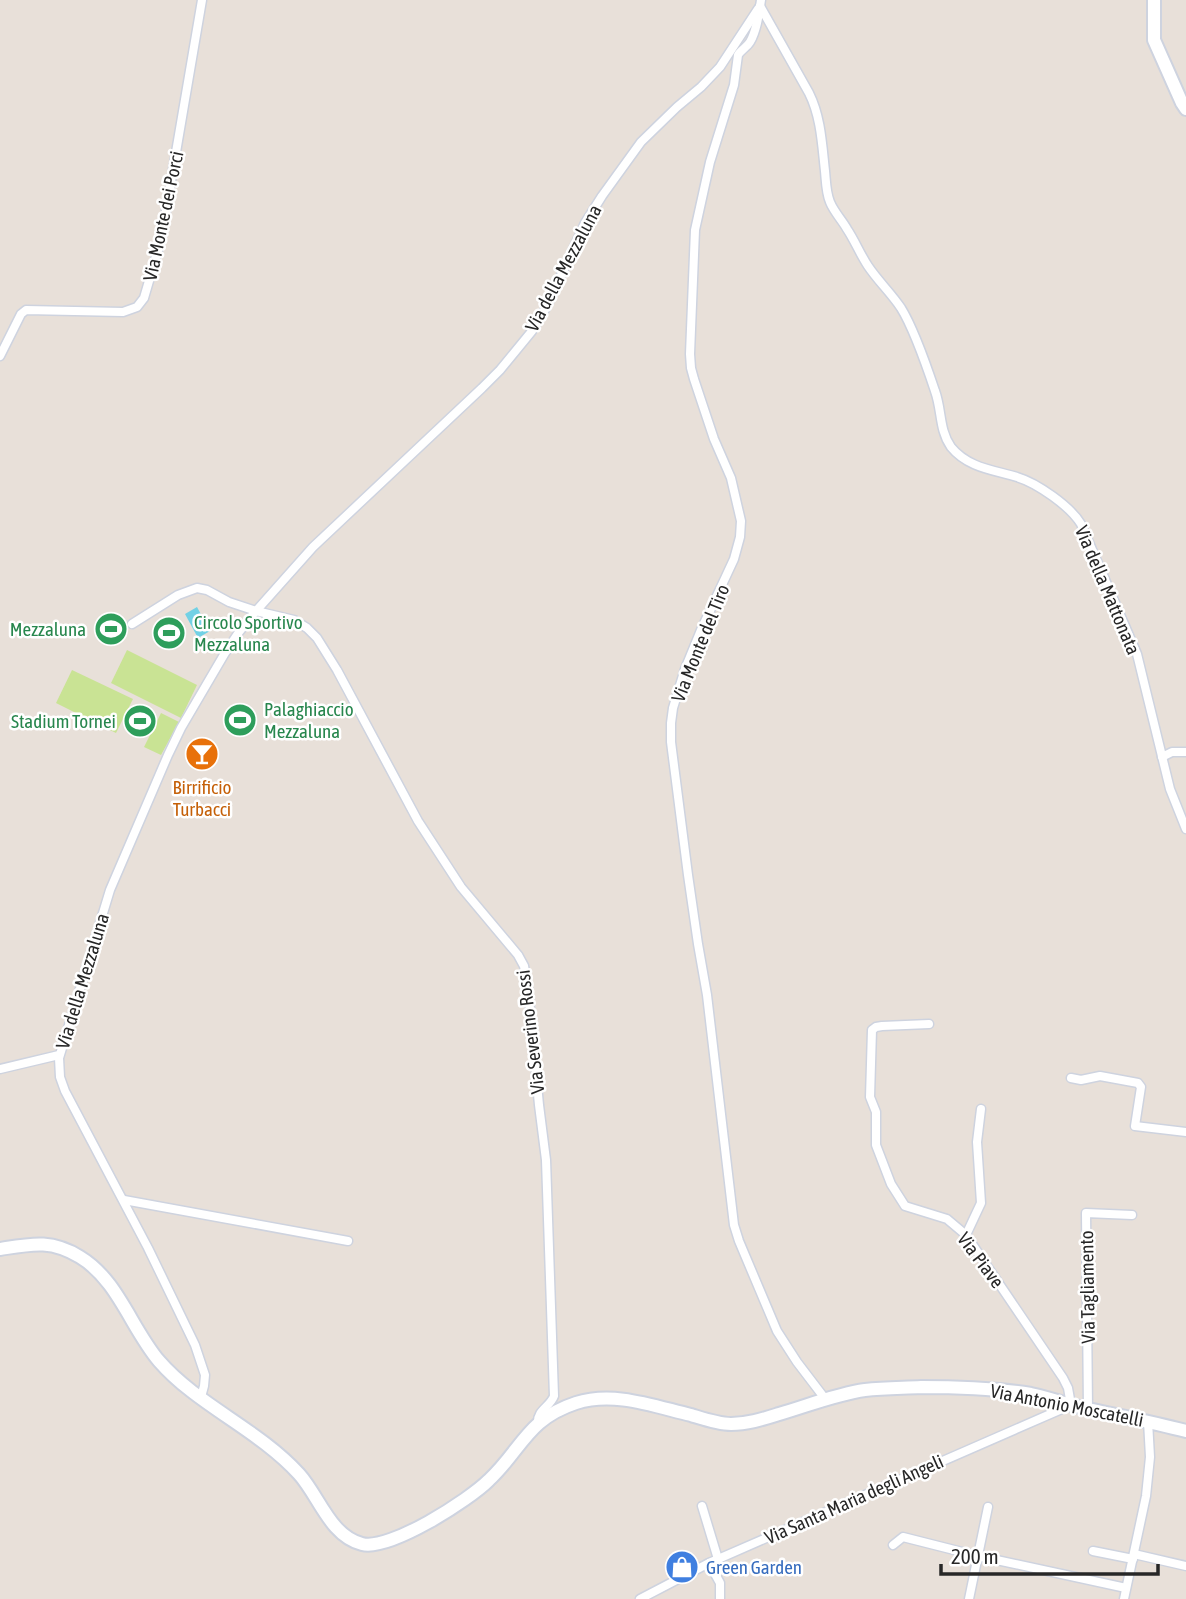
<svg xmlns="http://www.w3.org/2000/svg" width="1186" height="1599" font-family="'Asap Condensed',sans-serif">
<rect width="100%" height="100%" fill="#e8e0d9"/>
<g fill="#c9e394">
<polygon points="127,650 197,685 181,718 111,683"/>
<polygon points="72,670 133,699 116,733 56,703"/>
<polygon points="161,713 179,722 161,755 144,747"/>
</g>
<polygon fill="#72d1e5" points="197,607 210,631 198,638 185,614"/>
<g fill="none" stroke-linecap="round" stroke-linejoin="round">
<defs>
<g id="street">
<path d="M761,0C759,13 757,30 750,42C747,47 741,50 738,55L734,85L710,162L695,230L690,354L691,368L694,379L714,439L731,478L741,521L740,537L734,559L701,630L685,669L673,708L671,723V742L688,875L698,944L707,995L734,1225L739,1241L777,1331L797,1362L826,1400"/>
<path d="M760,6L809,93C821,117 822,144 825,171C826,181 826,193 830,202C834,212 842,220 847,229C855,241 860,254 868,266C878,281 891,293 901,308C914,329 927,367 935,391C942,410 939,430 951,447C968,468 994,470 1017,477C1037,483 1070,506 1081,524L1137,654L1170,789L1186,829"/>
<polyline points="0,356 21,314 26,310 123,312 137,307 144,298 161,240 202,0"/>
<path d="M256,611L294,620L307,628L317,638L337,670L418,821L461,887L518,955L524,966L528,988L539,1105L546,1160L554,1396C550,1407 537,1410 538,1423"/>
<polyline points="256,611 313,547 482,388 500,370 532,331 547,306 585,223 602,196 641,142 677,107 701,87 720,67 758,9"/>
<polyline points="132,624 178,595 197,588 207,590 229,602 256,611 239,632 225,653 181,728 168,755 110,890 59,1058 60,1077 65,1091 148,1248 195,1345 205,1375 204,1386 201,1397"/>
<polyline points="1162,757 1172,752 1186,752"/>
<polyline points="0,1069 59,1055"/>
<polyline points="1071,1078 1081,1080 1100,1076 1138,1083 1141,1087 1135,1126 1186,1132"/>
<polyline points="124,1200 348,1241"/>
<polyline points="966,1235 981,1203 977,1142 981,1109"/>
<polyline points="1088,1408 1086,1213 1132,1215"/>
<polyline points="702,1506 718,1559"/>
<polyline points="893,1545 903,1537 978,1556 1126,1588"/>
<polyline points="1093,1551 1133,1559"/>
<polyline points="1134,1554 1186,1566"/>
<polyline points="709,1563 720,1583 720,1599"/>
<polyline points="640,1599 709,1563 1071,1405 1068,1388 1063,1378 966,1235 947,1219 905,1206 891,1184 876,1145 876,1112 870,1097 872,1030 876,1027 882,1026 929,1024"/>
<polyline points="969,1599 988,1507"/>
<polyline points="1124,1599 1146,1496 1150,1457 1148,1421"/>
</g>
<g id="secondary">
<polyline points="1154,0 1154,40 1182,103 1186,109"/>
<path d="M0,1249C31,1244 51,1239 80,1257C118,1280 131,1328 159,1361C197,1405 258,1429 299,1474C319,1496 330,1536 362,1544C390,1551 469,1500 489,1480C522,1449 527,1419 576,1403C614,1391 653,1406 691,1415C704,1419 718,1424 731,1424C748,1424 763,1419 779,1414C807,1406 836,1394 865,1390C884,1388 902,1388 921,1387C958,1387 994,1388 1031,1394C1045,1397 1058,1401 1071,1405C1109,1414 1148,1421 1186,1431"/>
</g>
</defs>
<use href="#street" stroke="#ced3df" stroke-width="11"/>
<use href="#secondary" stroke="#ced3df" stroke-width="16"/>
<use href="#street" stroke="#fff" stroke-width="8"/>
<use href="#secondary" stroke="#fff" stroke-width="12"/>
</g>
<defs>
<symbol id="stadium-disc" viewBox="-11 -11 22 22"><circle r="9.5" fill="#2e9e5b" stroke="#fff"/><path d="M0-5a6.5 5 0 1 0 0 10a6.5 5 0 1 0 0-10ZM-3.5-1.8h7v3.6h-7Z" fill="#fff"/></symbol>
<symbol id="bar-disc" viewBox="-11 -11 22 22"><circle r="9.5" fill="#e8710a" stroke="#fff"/><path d="M-6-5H6L.8 .8V4.5H3.5V6h-7V4.5H-.8V.8Z" fill="#fff"/></symbol>
<symbol id="shop-disc" viewBox="-11 -11 22 22"><circle r="9.5" fill="#3f7fe0" stroke="#fff"/><path d="M-5-2.5h2.3a2.7 3.5 0 0 1 5.4 0H5L5.5 6h-11ZM-1.5-2.5h3a1.5 2.3 0 0 0-3 0Z" fill="#fff"/></symbol>
</defs>
<g fill-rule="evenodd">
<use href="#stadium-disc" x="92" y="610" width="38" height="38"/>
<use href="#stadium-disc" x="150" y="614" width="38" height="38"/>
<use href="#stadium-disc" x="221" y="701" width="38" height="38"/>
<use href="#stadium-disc" x="121" y="702" width="38" height="38"/>
<use href="#bar-disc" x="183" y="735" width="38" height="38"/>
<use href="#shop-disc" x="663" y="1548" width="38" height="38"/>
</g>
<g text-anchor="middle" dominant-baseline="central" stroke-width="5" stroke-linejoin="round" paint-order="stroke">
<g font-size="19" fill="#272727" stroke="#fff">
<text transform="translate(163 216) rotate(-78)">Via Monte dei Porci</text>
<text transform="translate(563 268) rotate(-62)">Via della Mezzaluna</text>
<text transform="translate(1108 590) rotate(67)">Via della Mattonata</text>
<text transform="translate(700 643) rotate(-68)">Via Monte del Tiro</text>
<text transform="translate(82 981) rotate(-73)">Via della Mezzaluna</text>
<text transform="translate(530 1032) rotate(-97)">Via Severino Rossi</text>
<text transform="translate(981 1260) rotate(53)">Via Piave</text>
<text transform="translate(1087 1287) rotate(-91)">Via Tagliamento</text>
<text transform="translate(1067 1405) rotate(11)">Via Antonio Moscatelli</text>
<text transform="translate(854 1499) rotate(-24)">Via Santa Maria degli Angeli</text>
</g>
<g font-size="19" fill="#27864d" stroke="#fff" text-anchor="start">
<text x="194" y="622">Circolo Sportivo<tspan x="194" dy="22">Mezzaluna</tspan></text>
<text x="86" y="629" text-anchor="end">Mezzaluna</text>
<text x="264" y="709">Palaghiaccio<tspan x="264" dy="22">Mezzaluna</tspan></text>
<text x="116" y="721" text-anchor="end">Stadium Tornei</text>
</g>
<g font-size="19" fill="#c56008" stroke="#fff">
<text x="202" y="787">Birrificio<tspan x="202" dy="22">Turbacci</tspan></text>
</g>
<g font-size="19" fill="#366cbe" stroke="#fff" text-anchor="start">
<text x="706" y="1567">Green Garden</text>
</g>
</g>
<path d="M941 1564v10h217v-10" fill="none" stroke="#272727" stroke-width="3.5"/>
<text x="951" y="1564" font-size="21" fill="#272727" stroke="#ffffff" stroke-width="5" paint-order="stroke">200 m</text>
</svg>
